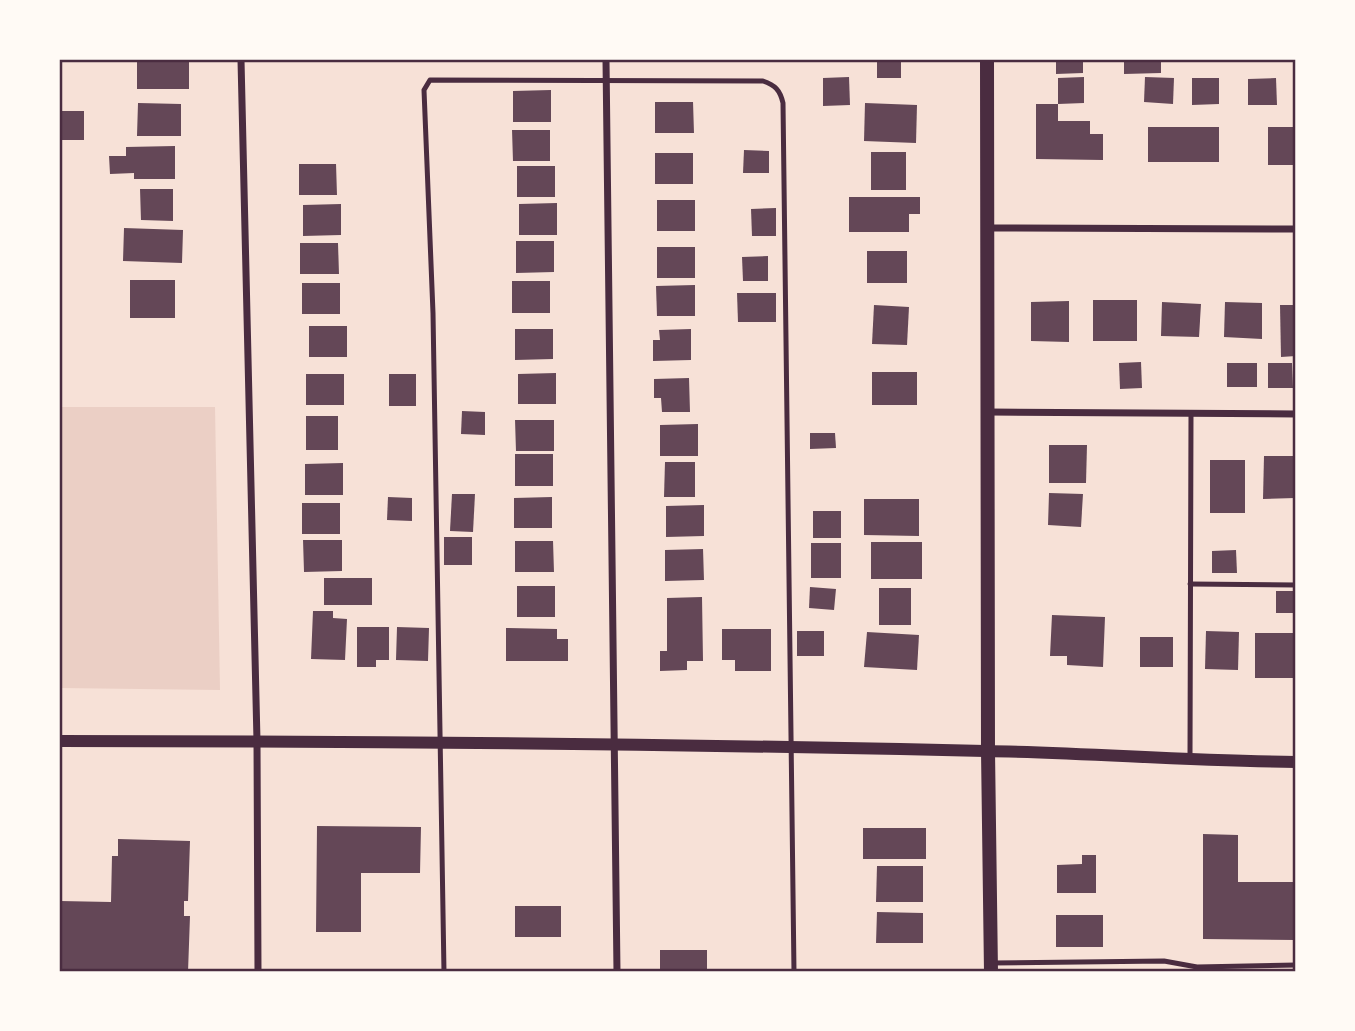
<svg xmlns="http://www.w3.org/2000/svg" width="1355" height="1031" font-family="Helvetica,sans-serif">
<rect width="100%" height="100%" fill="#f7e1d7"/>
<polygon fill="#ebcfc5" points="60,407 215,407 220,690 60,688"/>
<g fill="#644757">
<rect x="137" y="60" width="52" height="29"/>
<rect x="877" y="60" width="24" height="18"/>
<polygon points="1056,60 1083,60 1083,73 1056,74"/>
<polygon points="1124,60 1161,60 1161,73 1124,74"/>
<polygon points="849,77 850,105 823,106 823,78"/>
<polygon points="1084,77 1084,103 1058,104 1058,78"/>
<polygon points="1145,77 1174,78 1173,104 1144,102"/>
<polygon points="1192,78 1219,78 1219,104 1192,105"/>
<polygon points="1276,78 1277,105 1248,105 1248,79"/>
<polygon points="551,90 551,122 513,122 513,91"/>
<polygon points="655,102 693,102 694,133 655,133"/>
<polygon points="138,103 181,104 181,136 137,136"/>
<polygon points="865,103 917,105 916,143 864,141"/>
<polygon points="1036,104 1058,104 1058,121 1090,121 1090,134 1103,134 1103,160 1036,159"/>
<rect x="60" y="111" width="24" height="29"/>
<rect x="1148" y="127" width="71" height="35"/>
<rect x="1268" y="127" width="28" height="38"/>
<polygon points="512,130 550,130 550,161 513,161"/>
<polygon points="175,146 175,179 134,179 134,173 110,174 109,156 126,156 126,147"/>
<polygon points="744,150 769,151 769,173 743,173"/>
<rect x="871" y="152" width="35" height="38"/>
<rect x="655" y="153" width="38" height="31"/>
<polygon points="299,164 336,164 337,195 299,195"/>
<rect x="517" y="166" width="38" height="31"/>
<polygon points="140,189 173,189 173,221 141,220"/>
<polygon points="849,197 920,197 920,214 909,214 909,232 849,232"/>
<rect x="657" y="200" width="38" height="31"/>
<polygon points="557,203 557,235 519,235 519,204"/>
<polygon points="341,204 341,235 303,236 303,205"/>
<polygon points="776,208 776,236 752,236 751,209"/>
<polygon points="124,228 183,230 182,263 123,261"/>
<polygon points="516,241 554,241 554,272 516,273"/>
<polygon points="300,243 338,243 339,274 300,274"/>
<rect x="657" y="247" width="38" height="31"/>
<rect x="867" y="251" width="40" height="32"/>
<polygon points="768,256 768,281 743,281 742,257"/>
<rect x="130" y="280" width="45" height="38"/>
<rect x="512" y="281" width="38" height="32"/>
<rect x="302" y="283" width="38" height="31"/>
<polygon points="695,285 695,316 657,316 656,286"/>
<polygon points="737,293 776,293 776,322 738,322"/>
<rect x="1093" y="300" width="44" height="41"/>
<polygon points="1069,301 1069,342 1031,341 1031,302"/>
<polygon points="1162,302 1201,304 1199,337 1161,336"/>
<polygon points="1225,302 1262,303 1262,339 1224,337"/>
<polygon points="874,305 909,307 907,345 872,344"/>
<polygon points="1280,305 1296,305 1296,356 1281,357"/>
<rect x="309" y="326" width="38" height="31"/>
<polygon points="515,329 553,329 553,359 515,360"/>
<polygon points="691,329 691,360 653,361 653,340 660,340 659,330"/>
<polygon points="1141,362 1142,388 1120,389 1119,363"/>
<rect x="1227" y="363" width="30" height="24"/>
<polygon points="1268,363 1292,363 1293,388 1268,388"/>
<rect x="872" y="372" width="45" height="33"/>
<polygon points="556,373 556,404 518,404 518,374"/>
<rect x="306" y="374" width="38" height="31"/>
<rect x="389" y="374" width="27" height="32"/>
<polygon points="689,378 690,412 662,412 661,398 654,398 654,379"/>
<polygon points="462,411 485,412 485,435 461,434"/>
<rect x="306" y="416" width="32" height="34"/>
<polygon points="515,420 554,420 554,451 516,451"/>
<polygon points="698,424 698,456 660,456 660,425"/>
<polygon points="810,433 835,433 836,448 810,449"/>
<polygon points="1049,445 1087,445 1086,483 1049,483"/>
<rect x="515" y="454" width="38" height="32"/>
<polygon points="1264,456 1295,456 1295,498 1263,499"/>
<rect x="1210" y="460" width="35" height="53"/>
<polygon points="665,462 695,462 695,497 664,497"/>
<polygon points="343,463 343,495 305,495 305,464"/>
<polygon points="1049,493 1083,494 1081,527 1048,525"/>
<polygon points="452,494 475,494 473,532 450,531"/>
<polygon points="388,497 412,498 412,521 387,520"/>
<polygon points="552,497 552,528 514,528 514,498"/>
<polygon points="864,499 919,499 919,536 864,535"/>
<rect x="302" y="503" width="38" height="31"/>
<polygon points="704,505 704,536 666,537 666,506"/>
<rect x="813" y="511" width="28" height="27"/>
<rect x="444" y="537" width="28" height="28"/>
<polygon points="303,540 342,540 342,571 304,572"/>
<polygon points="515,541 553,541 554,572 515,572"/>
<rect x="871" y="542" width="51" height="37"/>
<rect x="811" y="543" width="30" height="35"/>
<polygon points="703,549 704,580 665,581 665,550"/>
<polygon points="1236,550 1237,573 1212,573 1212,551"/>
<rect x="324" y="578" width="48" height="27"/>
<rect x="517" y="586" width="38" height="31"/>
<polygon points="810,587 836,589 834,610 809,608"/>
<rect x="879" y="588" width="32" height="37"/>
<rect x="1276" y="591" width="20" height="22"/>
<polygon points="702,597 703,661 687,661 687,670 660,671 660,651 667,651 667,598"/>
<polygon points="313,611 333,611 333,618 347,619 345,660 311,659"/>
<polygon points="1052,615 1105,617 1103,667 1067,665 1067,656 1050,656"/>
<polygon points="357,627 389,627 389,660 376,660 376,667 357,667"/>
<polygon points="397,627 429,628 428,661 396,660"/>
<polygon points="506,628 557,629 557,639 568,639 568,661 506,661"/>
<polygon points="722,629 771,629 771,671 735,671 735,660 722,660"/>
<rect x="797" y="631" width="27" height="25"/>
<polygon points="1206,631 1239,632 1238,670 1205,669"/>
<polygon points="867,632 919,635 917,670 864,667"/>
<polygon points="1255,633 1293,633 1294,678 1255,678"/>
<rect x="1140" y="637" width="33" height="30"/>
<polygon points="317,826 421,827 420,873 361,873 361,932 316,932"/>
<rect x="863" y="828" width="63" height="31"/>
<polygon points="1203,834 1238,835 1238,882 1296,882 1296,940 1203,939"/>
<polygon points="118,839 190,841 188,901 184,901 184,916 190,916 188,972 60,972 60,901 111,902 112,856 118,856"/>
<polygon points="1082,855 1096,855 1096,893 1057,893 1057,865 1082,864"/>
<polygon points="877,866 923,866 923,902 876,902"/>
<rect x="515" y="906" width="46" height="31"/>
<polygon points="877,912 923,913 923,943 876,943"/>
<rect x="1056" y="915" width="47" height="32"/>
<rect x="660" y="950" width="47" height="22"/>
</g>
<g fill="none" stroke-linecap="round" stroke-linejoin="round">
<g stroke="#4a2c40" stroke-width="5">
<polyline points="1190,584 1296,585"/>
<polyline points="1190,758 1191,413"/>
<polyline points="991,963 1164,961 1197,967 1296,965"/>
<path d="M444,972L433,313L424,90L430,80L763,81C775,85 780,90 783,103L794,972"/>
</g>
<g stroke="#4a2c40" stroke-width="7">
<polyline points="241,60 257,741 258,972"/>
<polyline points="606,60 617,972"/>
<polyline points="986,228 1296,229"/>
<polyline points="989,412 1296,414"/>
</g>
<path stroke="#4a2c40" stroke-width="12" d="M60,741C368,741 677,744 985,751C1089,753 1192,761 1296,762"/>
<polyline stroke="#4a2c40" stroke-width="14" points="987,60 988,751 991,972"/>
</g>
<rect width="1355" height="1031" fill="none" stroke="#fffaf5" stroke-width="122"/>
<rect x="61" y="61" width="1233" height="909" fill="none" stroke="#4a2c40" stroke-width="2.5"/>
</svg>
